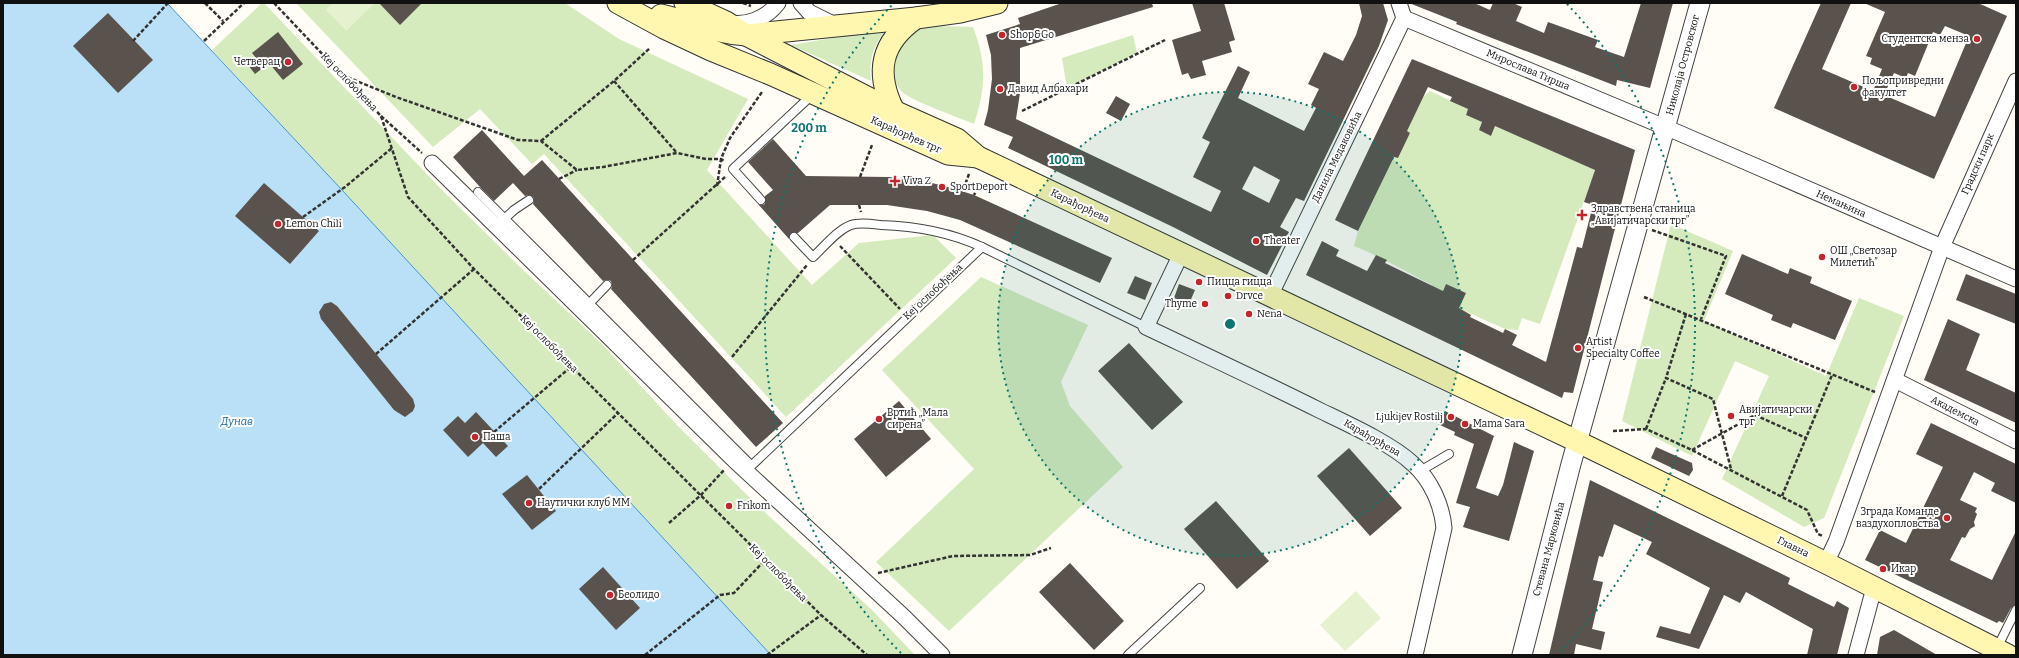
<svg xmlns="http://www.w3.org/2000/svg" width="2019" height="658" font-family="Bitter,serif">
<rect width="100%" height="100%" fill="#fffdf5"/>
<g fill="#d5ebbd">
<polygon points="262,3 264,3 441,189 520,267 602,344 676,424 759,507 871,609 915,655 771,655 212,50"/>
<polygon points="296,3 565,3 619,39 748,99 707,170 812,285 859,243 933,235 956,258 786,417 544,154 532,164 480,109 433,147"/>
<path d="M973,27C987,64 986,88 974,124C958,117 911,101 901,91C886,75 900,34 920,28C930,25 961,27 973,27Z"/>
<path d="M886,29C873,48 869,57 871,81L791,45Z"/>
<polygon points="1133,35 1137,53 1067,88 1062,58"/>
<path d="M1430,91L1468,109L1466,115L1482,122L1479,130L1491,136L1495,126L1594,168V173L1540,324L1522,318L1518,330L1505,329L1458,308L1466,293L1446,284L1441,294L1431,289L1432,285C1406,272 1382,257 1354,246L1358,231L1394,157L1398,158L1410,133L1404,130L1414,104Z"/>
<polygon points="1671,224 1733,251 1704,321 1826,376 1859,298 1904,316 1824,518 1804,527 1722,479 1769,376 1735,361 1692,456 1622,421"/>
<polygon points="981,277 1088,325 1061,382 1070,406 1123,467 949,631 876,562 974,469 882,370"/>
</g>
<g fill="#e6f2cf">
<polygon points="332,3 375,3 346,31 326,10"/>
<polygon points="1356,591 1381,618 1345,651 1320,625"/>
</g>
<polygon fill="#b9e0f7" stroke="#3f96cf" points="3,3 167,3 342,190 771,655 3,655"/>
<g fill="#5a524d" fill-rule="evenodd">
<polygon points="379,3 422,3 400,25"/>
<path d="M1062,3H1152L1153,7L1020,48V93L1016,119L1211,212L1221,191L1193,177L1210,142L1202,138L1238,66L1250,72L1238,98L1304,131L1316,108L1311,105L1319,89L1308,84L1324,52L1343,61L1356,35L1362,16L1359,3H1383L1388,20L1379,46L1304,201L1296,198L1280,227L1289,232L1267,275L1173,227L1008,148L1013,137L984,125L988,110L992,79L991,55L986,35L1020,24L1018,18ZM1254,166L1280,180L1269,203L1242,189Z"/>
<polygon points="1192,3 1224,3 1235,40 1229,42 1232,52 1202,61 1206,75 1191,79 1188,73 1182,75 1172,40 1201,31"/>
<polygon points="1409,3 1474,3 1490,10 1493,3 1513,3 1522,7 1516,21 1544,33 1548,22 1598,40 1595,47 1624,57 1641,3 1673,3 1650,88 1617,80 1616,86 1456,24 1457,22"/>
<path d="M1821,3H1851L1822,69L1873,91L1882,69L1870,64L1872,58L1866,56L1885,12L1864,3H1978L2007,16L1934,179L1774,108ZM1945,26L1969,36L1935,117L1884,95L1894,73L1906,78L1908,73L1915,76L1933,32L1940,35Z"/>
<polygon points="108,13 153,60 118,93 73,46"/>
<polygon points="278,32 303,64 283,80 269,63 255,74 248,65 256,58 252,53"/>
<polygon points="1412,59 1635,150 1573,393 1564,392 1562,398 1306,275 1322,241 1339,250 1336,256 1367,271 1376,255 1387,260 1385,263 1443,291 1446,284 1466,293 1459,308 1471,315 1470,317 1503,333 1505,329 1517,335 1512,345 1546,362 1577,247 1582,248 1593,205 1584,202 1595,170 1495,126 1491,136 1479,130 1482,122 1466,115 1468,109 1450,101 1452,97 1428,87 1407,131 1410,133 1398,158 1394,157 1358,231 1335,220"/>
<polygon points="1116,96 1130,104 1121,121 1106,113"/>
<polygon points="482,130 524,176 542,160 783,423 756,447 611,289 612,286 611,281 608,280 603,281 533,204 534,200 533,197 529,195 525,196 513,183 494,201 480,187 453,157"/>
<polygon points="773,139 806,176 889,177 932,183 952,188 974,195 1112,258 1100,283 960,220 927,211 887,205 830,205 798,233 791,233 789,239 758,204 762,205 765,204 765,196 773,190 748,162"/>
<polygon points="264,183 319,231 290,264 235,216"/>
<polygon points="1742,254 1788,274 1790,268 1812,277 1810,283 1852,301 1835,340 1793,323 1791,328 1771,320 1773,315 1725,294"/>
<polygon points="1966,274 2016,294 2016,324 1956,300"/>
<polygon points="1135,276 1152,283 1145,300 1127,293"/>
<polygon points="1179,284 1195,290 1189,304 1174,298"/>
<polygon points="331,302 337,306 413,399 415,406 413,411 405,417 394,410 321,319 319,312 324,304"/>
<polygon points="1948,319 1980,334 1966,370 2016,393 2016,423 1924,380"/>
<polygon points="1129,343 1183,402 1152,430 1098,371"/>
<polygon points="899,401 931,439 886,477 854,439"/>
<polygon points="1445,411 1494,436 1476,488 1498,496 1503,485 1514,442 1534,451 1509,541 1463,527 1470,507 1456,503 1474,444 1454,435 1455,432 1438,424"/>
<polygon points="476,412 508,446 496,457 483,443 468,457 443,430 458,416 465,423"/>
<polygon points="1931,423 2016,464 2016,503 1991,491 1995,483 1974,472 1960,500 1977,508 1975,512 1977,514 1974,522 1975,526 1970,529 1965,538 1962,537 1950,560 1992,580 2016,531 2016,605 2011,608 2003,623 1999,621 1997,623 1865,560 1880,530 1906,543 1943,467 1916,454"/>
<polygon points="1656,447 1692,463 1693,470 1689,476 1651,458"/>
<polygon points="1349,448 1402,508 1370,536 1317,476"/>
<polygon points="527,475 556,511 532,530 502,494"/>
<polygon points="1590,480 1790,578 1788,584 1834,607 1837,601 1849,608 1837,655 1807,655 1813,629 1746,592 1740,603 1724,595 1699,649 1656,637 1660,626 1690,634 1710,588 1646,554 1652,542 1614,524 1603,557 1599,556 1593,580 1603,582 1592,629 1605,632 1601,650 1576,644 1574,655 1549,655"/>
<polygon points="1216,501 1269,561 1237,589 1184,529"/>
<polygon points="1070,563 1124,621 1094,650 1039,592"/>
<polygon points="603,567 640,608 616,630 579,589"/>
<polygon points="1894,630 1937,655 1877,655 1880,637"/>
</g>
<g fill="none" stroke-linecap="round" stroke-linejoin="round">
<defs>
<g id="service">
<polyline points="478,192 751,465"/>
<polyline points="761,200 733,169 813,94"/>
<polyline points="500,223 514,210 529,200"/>
<path d="M794,237L813,257C824,247 837,230 851,225C860,222 872,224 881,225C917,226 949,232 982,247L1146,327"/>
<polyline points="586,307 607,285"/>
<polyline points="749,468 982,247"/>
<polyline points="1420,471 1449,454"/>
<polyline points="1997,648 2016,610"/>
<polyline points="1128,655 1200,588"/>
</g>
<g id="minor">
<polyline points="801,3 809,12 835,25"/>
<polyline points="1399,3 1404,18 1679,133 2016,279"/>
<path d="M726,22C745,27 766,19 778,3"/>
<polyline points="432,163 734,460 904,617 942,655"/>
<path d="M1181,254L1146,327C1205,355 1263,382 1321,411C1348,424 1392,444 1413,464C1431,480 1442,505 1444,528L1415,655"/>
<polyline points="1270,296 1404,18"/>
<polyline points="1895,380 2016,441"/>
<polyline points="1826,563 1836,542 1942,247 2016,81"/>
<polyline points="1856,655 1874,588"/>
</g>
<polyline id="tertiary" points="1522,655 1571,464 1700,3"/>
<g id="secondary">
<polyline points="618,3 664,28 711,50 770,74 948,154 978,157"/>
<polyline points="685,3 726,22 746,35 894,111 957,139 978,157 1566,436 1826,563 2008,655"/>
<path d="M661,15C691,22 714,33 746,35L916,18L960,12L997,3"/>
<path d="M894,111C875,73 880,43 916,18"/>
</g>
</defs>
<use href="#service" stroke="#444" stroke-width="10"/>
<use href="#minor" stroke="#444" stroke-width="17"/>
<use href="#tertiary" stroke="#444" stroke-width="21"/>
<use href="#secondary" stroke="#333" stroke-width="23"/>
<g stroke="#333" stroke-width="2.5" stroke-dasharray="4 2" stroke-linecap="butt">
<polyline points="205,3 223,21"/>
<polyline points="274,3 381,116 408,197 474,269 618,413 821,615 867,655"/>
<polyline points="743,3 751,6"/>
<polyline points="133,41 168,3"/>
<polyline points="204,41 244,3"/>
<polyline points="342,75 396,97 518,140 541,141 577,170 603,167 677,153 706,159 721,159 724,161"/>
<polyline points="614,81 677,153"/>
<polyline points="1022,111 1165,40"/>
<polyline points="381,116 422,153"/>
<polyline points="541,141 614,81 650,48"/>
<polyline points="969,174 966,182 979,186 974,195"/>
<polyline points="860,177 872,145"/>
<polyline points="559,179 577,170"/>
<polyline points="717,186 721,159 730,138 762,92"/>
<polyline points="859,205 861,212"/>
<polyline points="303,217 345,187 392,148"/>
<polyline points="1652,230 1726,256 1701,319"/>
<polyline points="840,246 900,309"/>
<polyline points="633,260 725,177"/>
<polyline points="1644,297 1875,392"/>
<polyline points="1686,314 1666,378 1713,399 1731,469"/>
<polyline points="376,354 474,269"/>
<polyline points="732,357 807,265"/>
<polyline points="1646,429 1666,378"/>
<polyline points="1613,431 1646,429 1692,450 1807,510 1818,534 1823,536"/>
<polyline points="494,432 572,366"/>
<polyline points="1692,450 1755,415 1806,438"/>
<polyline points="539,489 618,413"/>
<polyline points="1782,496 1832,375"/>
<polyline points="669,523 701,495 724,470"/>
<polyline points="878,573 953,556 1030,555 1051,548"/>
<polyline points="645,655 720,595 734,593 765,560"/>
<polyline points="767,655 821,615"/>
</g>
<use href="#service" stroke="#fff" stroke-width="8"/>
<use href="#minor" stroke="#fff" stroke-width="15"/>
<use href="#tertiary" stroke="#fff" stroke-width="19"/>
<use href="#secondary" stroke="#fff6b0" stroke-width="21"/>
</g>
<circle cx="1230" cy="324" r="232" fill="#0f766e" fill-opacity=".12"/>
<g fill="none" stroke="#0f766e" stroke-width="2" stroke-dasharray="2 4">
<circle cx="1230" cy="324" r="232"/>
<path d="M901 653A465 465 0 0 1 893 4M1567 4A465 465 0 0 1 1559 653"/>
</g>
<g fill="#c4262e" stroke="#fff" stroke-width="1.5">
<circle cx="1002" cy="35" r="4"/>
<circle cx="1977" cy="39" r="4"/>
<circle cx="288" cy="62" r="4"/>
<circle cx="1854" cy="87" r="4"/>
<circle cx="1000" cy="89" r="4"/>
<path d="M893 175h4v4h4v4h-4v4h-4v-4h-4v-4h4z"/>
<circle cx="942" cy="187" r="4"/>
<path d="M1580 209h4v4h4v4h-4v4h-4v-4h-4v-4h4z"/>
<circle cx="278" cy="224" r="4"/>
<circle cx="1256" cy="241" r="4"/>
<circle cx="1822" cy="257" r="4"/>
<circle cx="1199" cy="282" r="4"/>
<circle cx="1228" cy="296" r="4"/>
<circle cx="1205" cy="304" r="4"/>
<circle cx="1249" cy="314" r="4"/>
<circle cx="1578" cy="348" r="4"/>
<circle cx="1731" cy="416" r="4"/>
<circle cx="1451" cy="417" r="4"/>
<circle cx="879" cy="419" r="4"/>
<circle cx="1465" cy="424" r="4"/>
<circle cx="475" cy="437" r="4"/>
<circle cx="529" cy="503" r="4"/>
<circle cx="729" cy="506" r="4"/>
<circle cx="1947" cy="518" r="4"/>
<circle cx="1883" cy="569" r="4"/>
<circle cx="610" cy="595" r="4"/>
</g>
<g text-anchor="middle" dominant-baseline="central" stroke-width="4" stroke-linejoin="round" paint-order="stroke">
<g font-size="10" fill="#111" stroke="#fff" text-anchor="start">
<text x="1010" y="35">Shop&amp;Go</text>
<text x="1969" y="39" text-anchor="end">Студентска менза</text>
<text x="280" y="62" text-anchor="end">Четверац</text>
<text x="1862" y="81">Пољопривредни<tspan x="1862" dy="12">факултет</tspan></text>
<text x="1008" y="89">Давид Албахари</text>
<text x="903" y="181">Viva Z</text>
<text x="950" y="187">SportDeport</text>
<text x="1591" y="209">Здравствена станица<tspan x="1591" dy="12">„Авијатичарски трг”</tspan></text>
<text x="286" y="224">Lemon Chili</text>
<text x="1264" y="241">Theater</text>
<text x="1830" y="251">ОШ „Светозар<tspan x="1830" dy="12">Милетић”</tspan></text>
<text x="1207" y="282">Пицца гицца</text>
<text x="1236" y="296">Drvce</text>
<text x="1197" y="304" text-anchor="end">Thyme</text>
<text x="1257" y="314">Nena</text>
<text x="1586" y="342">Artist<tspan x="1586" dy="12">Specialty Coffee</tspan></text>
<text x="1739" y="410">Авијатичарски<tspan x="1739" dy="12">трг</tspan></text>
<text x="887" y="413">Вртић „Мала<tspan x="887" dy="12">сирена”</tspan></text>
<text x="1443" y="417" text-anchor="end">Ljukijev Rostilj</text>
<text x="1473" y="424">Mama Sara</text>
<text x="483" y="437">Паша</text>
<text x="537" y="503">Наутички клуб ММ</text>
<text x="737" y="506">Frikom</text>
<text x="1939" y="512" text-anchor="end">Зграда Команде<tspan x="1939" dy="12">ваздухопловства</tspan></text>
<text x="1891" y="569">Икар</text>
<text x="618" y="595">Беолидо</text>
</g>
<g font-size="10" fill="#111" stroke="#fff">
<text transform="translate(1683 65) rotate(-75)">Николаја Островског</text>
<text transform="translate(1528 70) rotate(23)">Мирослава Тирша</text>
<text transform="translate(349 82) rotate(46)">Кеј ослобођења</text>
<text transform="translate(906 135) rotate(24)">Карађорђев трг</text>
<text transform="translate(1337 157) rotate(-64)">Данила Медаковића</text>
<text transform="translate(1978 164) rotate(-66)">Градски парк</text>
<text transform="translate(1841 204) rotate(24)">Немањина</text>
<text transform="translate(1080 206) rotate(26)">Карађорђева</text>
<text transform="translate(933 292) rotate(-43)">Кеј ослобођења</text>
<text transform="translate(549 344) rotate(45)">Кеј ослобођења</text>
<text transform="translate(1955 411) rotate(27)">Академска</text>
<text transform="translate(1372 438) rotate(30)">Карађорђева</text>
<text transform="translate(1793 547) rotate(26)">Главна</text>
<text transform="translate(1549 549) rotate(-75)">Стевана Марковића</text>
<text transform="translate(778 573) rotate(45)">Кеј ослобођења</text>
</g>
<g font-size="11" font-style="italic" fill="#1768a6" stroke="#fff">
<text x="237" y="421">Дунав</text>
</g>
</g>
<circle cx="1230" cy="324" r="6" fill="#0f766e" stroke="#fff" stroke-width="2"/>
<g font-size="12" text-anchor="middle" font-weight="bold" fill="#0f766e" stroke="#fff" stroke-width="4" stroke-linejoin="round" paint-order="stroke">
<text x="809" y="132">200 m</text>
<text x="1066" y="164">100 m</text>
</g>
<rect width="2019" height="658" fill="none" stroke="#111111" stroke-width="8"/>
</svg>
